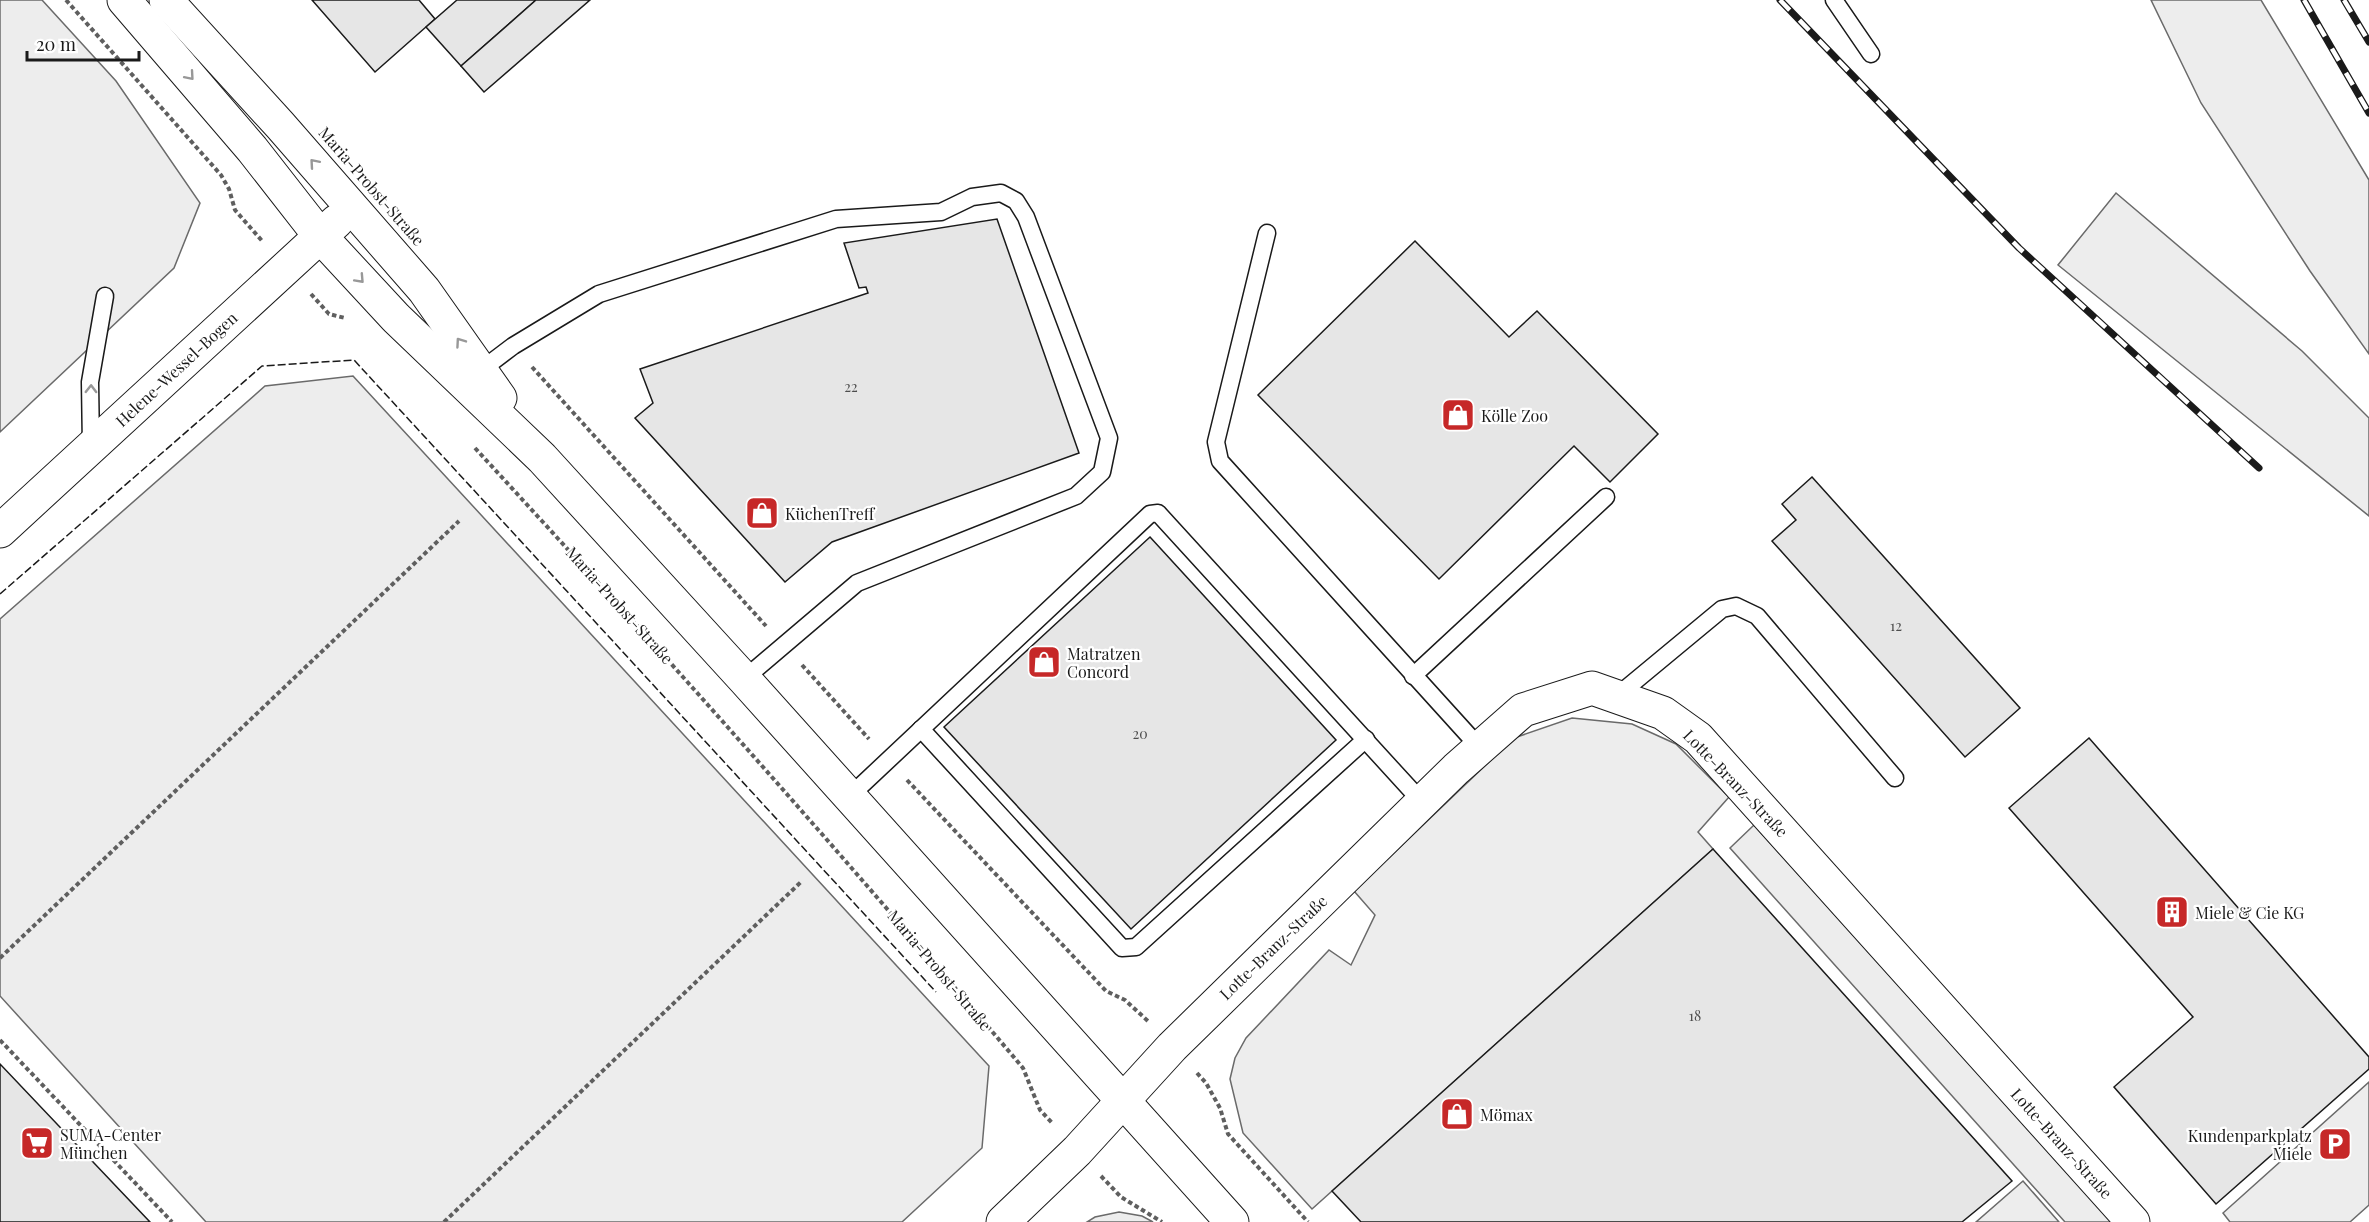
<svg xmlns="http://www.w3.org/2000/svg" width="2369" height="1222" font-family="'Playfair Display',serif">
<rect width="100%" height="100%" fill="#fff"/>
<g fill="#ededed" stroke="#6a6a6a" stroke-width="1.5">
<polygon points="0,0 42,0 116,81 200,203 174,268 0,432"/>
<polygon points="2151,0 2261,0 2369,180 2369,354 2310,271 2201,103"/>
<polygon points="2116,193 2302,351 2369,418 2369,516 2058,265"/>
<polygon points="353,376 989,1066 982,1148 902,1222 206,1222 0,996 0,619 265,386"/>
<polygon points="1572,718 1632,724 1676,744 1729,797 1698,832 1713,849 1312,1209 1243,1133 1230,1079 1235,1058 1246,1038 1329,950 1351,965 1375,915 1354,891 1514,738"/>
<polygon points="1754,825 2112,1222 2065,1222 1730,848"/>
<polygon points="2369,1082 2369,1205 2350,1222 2230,1222 2223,1213"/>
<polygon points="2023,1181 2059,1222 1976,1222"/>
<polygon points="1119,1212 1142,1216 1153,1222 1087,1222 1095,1217"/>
</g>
<g fill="#e6e6e6" stroke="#1a1a1a" stroke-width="1.5">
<polygon points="312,0 419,0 435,19 375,72"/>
<polygon points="457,0 536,0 461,66 426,27"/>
<polygon points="536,0 590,0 484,92 461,66"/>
<polygon points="997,219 1079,453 832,542 785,582 635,418 653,403 640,369 868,293 866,287 859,288 844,243"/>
<polygon points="1415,241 1509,337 1537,311 1658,434 1610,482 1574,446 1439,579 1258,395"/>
<polygon points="1812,477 2020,708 1965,757 1772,541 1796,520 1782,504"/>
<polygon points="1150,537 1336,740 1131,929 944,727"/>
<polygon points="2089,738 2369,1057 2369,1069 2216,1204 2114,1087 2193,1017 2009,808"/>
<polygon points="1713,849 2012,1181 1962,1222 1361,1222 1332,1191"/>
<polygon points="0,1064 150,1222 0,1222"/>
</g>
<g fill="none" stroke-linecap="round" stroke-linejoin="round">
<defs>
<g id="lane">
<polyline points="1834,0 1871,54"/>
<polyline points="1267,233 1216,442 1220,461 1480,748"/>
<polyline points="476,374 513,346 599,294 836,219 941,212 972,197 1001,193 1016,201 1026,217 1109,438 1102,472 1076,496 857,583 744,679"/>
<polyline points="91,447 90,382 105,296"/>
<polyline points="1413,676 1606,497"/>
<polyline points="1617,696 1722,609 1736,606 1757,616 1895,778"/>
<polyline points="921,729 1122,948 1136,947 1366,739"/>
<polyline points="850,796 1150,514 1158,513 1422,802"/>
</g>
<g id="street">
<polyline points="124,0 252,149 320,236 396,318 542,458 744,679 1232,1222"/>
<polyline points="166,0 280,125 424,290 500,398"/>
<polyline points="0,531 337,221"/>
<polyline points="1003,1222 1077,1151 1172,1047 1456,769 1523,710 1592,688 1663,713 1698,738 2133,1222"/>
</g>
</defs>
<use href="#lane" stroke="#1a1a1a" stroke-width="19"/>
<use href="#street" stroke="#1a1a1a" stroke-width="35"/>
<g stroke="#5f5f5f" stroke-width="4" stroke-dasharray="4.5 3" stroke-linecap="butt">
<polyline points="66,0 221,175 229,189 235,210 263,242"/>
<polyline points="311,294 329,314 345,318"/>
<polyline points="532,367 766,626"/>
<path d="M475,448C662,651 845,857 1023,1068L1040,1110L1053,1124"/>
<polyline points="802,665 869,739"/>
<polyline points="907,780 1106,991 1125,1000 1149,1022"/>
<polyline points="0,958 459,521"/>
<polyline points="0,1040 172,1222"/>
<polyline points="1197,1073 1206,1083 1220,1108 1228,1134 1308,1222"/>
<polyline points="1101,1176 1121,1197 1162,1222"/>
<polyline points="444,1222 802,881"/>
</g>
<use href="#lane" stroke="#fff" stroke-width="16"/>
<use href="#street" stroke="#fff" stroke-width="33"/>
<defs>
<g id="rail">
<polyline points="1780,0 2019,248 2259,468"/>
<polyline points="2304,0 2369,113"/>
<polyline points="2344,0 2369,42"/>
</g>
</defs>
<use href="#rail" stroke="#1a1a1a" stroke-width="7"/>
<use href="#rail" stroke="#fff" stroke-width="4.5" stroke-dasharray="14" stroke-linecap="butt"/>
<polyline stroke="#1a1a1a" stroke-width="1.5" stroke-dasharray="8 3" stroke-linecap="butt" points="0,594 262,366 354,360 936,992"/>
</g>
<defs><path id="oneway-chevron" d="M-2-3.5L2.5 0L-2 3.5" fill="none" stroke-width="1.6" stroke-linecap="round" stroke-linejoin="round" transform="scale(1.5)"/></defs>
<g stroke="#989898">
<use href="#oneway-chevron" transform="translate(190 76) rotate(49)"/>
<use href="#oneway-chevron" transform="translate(314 163) rotate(-131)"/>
<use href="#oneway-chevron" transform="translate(360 279) rotate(47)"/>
<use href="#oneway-chevron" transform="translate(460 342) rotate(-125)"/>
<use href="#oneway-chevron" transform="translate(91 389) rotate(-89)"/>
</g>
<defs>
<symbol id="shop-square" viewBox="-11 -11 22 22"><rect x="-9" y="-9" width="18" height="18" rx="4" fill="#c62828" stroke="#fff"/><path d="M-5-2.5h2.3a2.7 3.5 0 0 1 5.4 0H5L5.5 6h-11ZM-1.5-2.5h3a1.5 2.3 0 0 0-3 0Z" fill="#fff"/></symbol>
<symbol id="building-square" viewBox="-11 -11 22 22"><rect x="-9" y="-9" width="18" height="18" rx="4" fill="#c62828" stroke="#fff"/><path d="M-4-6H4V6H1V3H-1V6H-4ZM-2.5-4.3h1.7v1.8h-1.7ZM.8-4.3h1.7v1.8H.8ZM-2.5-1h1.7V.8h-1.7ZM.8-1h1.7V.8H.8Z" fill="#fff"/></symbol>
<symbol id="supermarket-square" viewBox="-11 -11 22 22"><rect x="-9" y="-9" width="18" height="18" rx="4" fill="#c62828" stroke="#fff"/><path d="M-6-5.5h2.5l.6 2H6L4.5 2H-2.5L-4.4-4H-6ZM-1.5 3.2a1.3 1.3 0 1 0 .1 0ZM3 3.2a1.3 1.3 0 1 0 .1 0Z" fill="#fff"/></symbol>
<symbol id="parking-square" viewBox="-11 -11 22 22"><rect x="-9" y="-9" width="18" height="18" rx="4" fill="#c62828" stroke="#fff"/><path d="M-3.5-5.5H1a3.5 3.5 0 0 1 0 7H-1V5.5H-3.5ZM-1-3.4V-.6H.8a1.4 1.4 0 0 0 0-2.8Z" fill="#fff"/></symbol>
</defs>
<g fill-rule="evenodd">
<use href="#shop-square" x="1439" y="396" width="38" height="38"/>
<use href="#shop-square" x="743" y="494" width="38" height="38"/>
<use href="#shop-square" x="1025" y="643" width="38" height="38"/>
<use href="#building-square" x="2153" y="893" width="38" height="38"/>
<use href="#shop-square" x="1438" y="1095" width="38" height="38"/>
<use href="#supermarket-square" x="18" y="1124" width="38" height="38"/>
<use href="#parking-square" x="2316" y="1125" width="38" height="38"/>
</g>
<g text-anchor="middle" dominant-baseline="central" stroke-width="4.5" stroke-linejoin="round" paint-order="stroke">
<g font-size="14" fill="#4d4d4d">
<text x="851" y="386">22</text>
<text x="1896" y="625">12</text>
<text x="1140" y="733">20</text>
<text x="1695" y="1015">18</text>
</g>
<g font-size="16" fill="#1a1a1a" stroke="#fff">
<text transform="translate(372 186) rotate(49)">Maria-Probst-Straße</text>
<text transform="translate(176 369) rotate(-43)">Helene-Wessel-Bogen</text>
<text transform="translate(620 605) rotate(48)">Maria-Probst-Straße</text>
<text transform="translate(1736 783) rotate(46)">Lotte-Branz-Straße</text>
<text transform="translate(1273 947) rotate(-44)">Lotte-Branz-Straße</text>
<text transform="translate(940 970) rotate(50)">Maria-Probst-Straße</text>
<text transform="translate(2062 1143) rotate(48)">Lotte-Branz-Straße</text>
</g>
<g font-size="16" fill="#1a1a1a" stroke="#fff" text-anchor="start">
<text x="1481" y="415">Kölle Zoo</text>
<text x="785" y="513">KüchenTreff</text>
<text x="1067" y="653">Matratzen<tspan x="1067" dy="18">Concord</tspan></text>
<text x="2195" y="912">Miele &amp; Cie KG</text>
<text x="1480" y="1114">Mömax</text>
<text x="60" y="1134">SUMA-Center<tspan x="60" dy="18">München</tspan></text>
<text x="2312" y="1135" text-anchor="end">Kundenparkplatz<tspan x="2312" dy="18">Miele</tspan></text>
</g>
</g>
<path d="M27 51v9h112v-9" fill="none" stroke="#1a1a1a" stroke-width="3"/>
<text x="36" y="51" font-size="18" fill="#1a1a1a" stroke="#ffffff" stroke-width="4.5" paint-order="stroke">20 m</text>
</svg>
